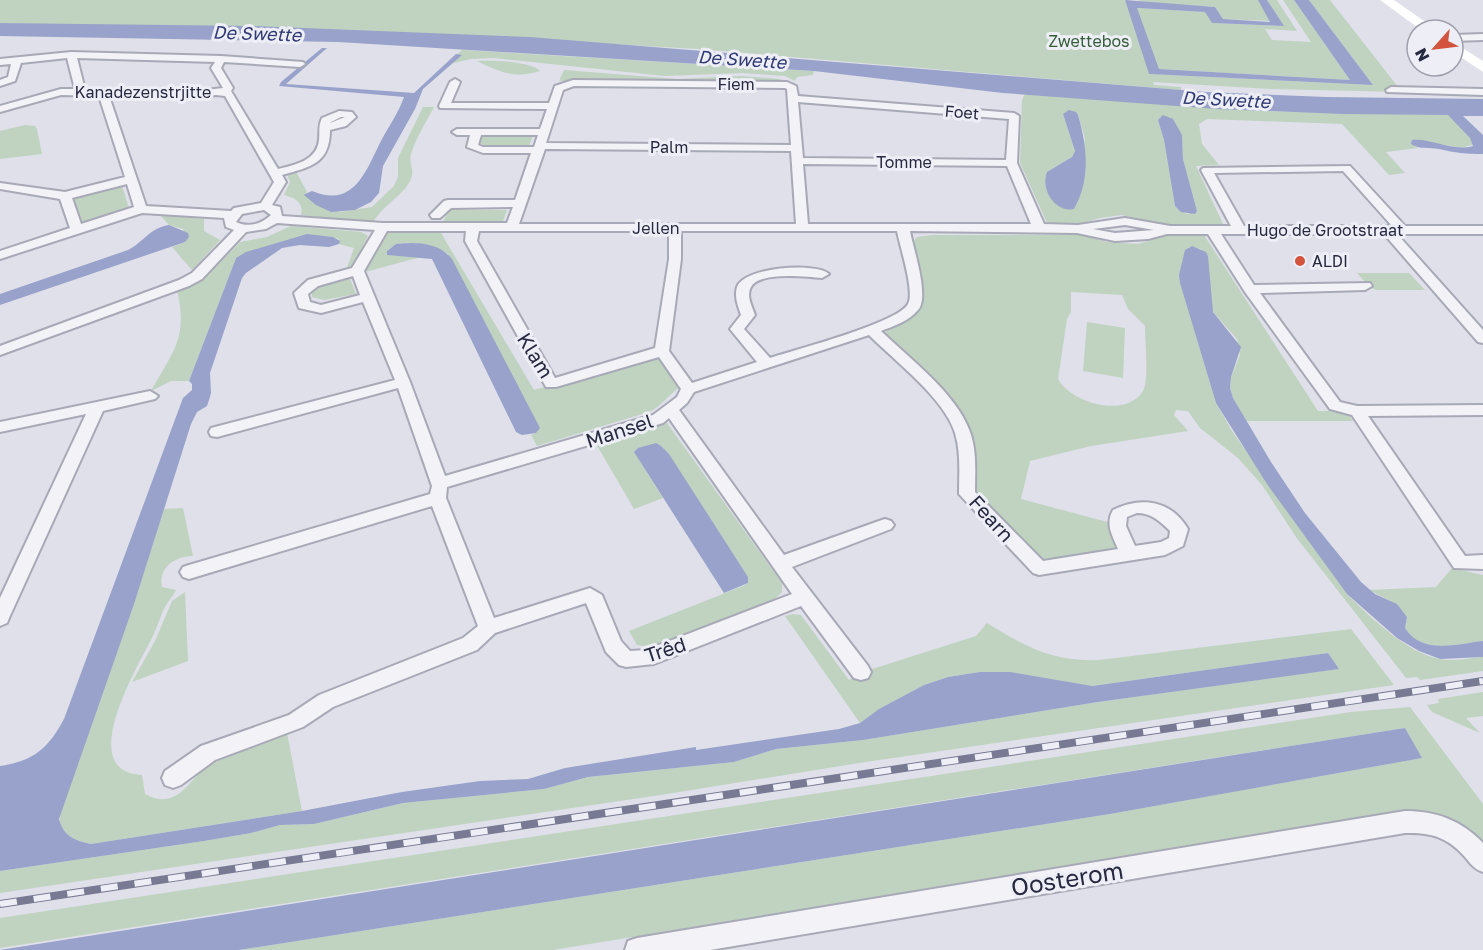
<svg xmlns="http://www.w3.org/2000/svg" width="1483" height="950" font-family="'Golos Text',sans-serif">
<rect width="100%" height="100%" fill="#dfe0e9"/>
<g fill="#bfd3c0" fill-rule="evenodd">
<polygon points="0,0 1125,0 1150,74 1373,85 1309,0 1330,0 1402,92 1270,89 1153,82 1154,85 1181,87 1181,90 698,49 540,40 0,23"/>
<polygon points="1137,0 1258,0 1271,21 1223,19 1215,7 1148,3"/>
<polygon points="1267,0 1277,0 1297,31 1265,29 1272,40 1311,42 1283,0 1294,0 1350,80 1158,69 1136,8 1206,12 1212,23 1283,26"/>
<polygon points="462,50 814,71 813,75 797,77 795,81 785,76 742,73 665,76 494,58 471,59 445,65"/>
<path d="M477,61C490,60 532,61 540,71C516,79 499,72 477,61Z"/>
<polygon points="564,70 677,79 742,76 779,79 786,82 559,81"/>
<path d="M1025,94L1264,111L1448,115L1464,129L1474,144L1462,148L1418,140L1414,146L1418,148L1386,152L1405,173L1389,175L1342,124L1207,119L1199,124L1202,144L1219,165L1196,166L1223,224L1167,225L1121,215L1100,218L1080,224L1048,225L1020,163L1022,100ZM1063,114L1078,115L1085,138L1076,205L1074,208C1056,213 1040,189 1047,172L1072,157L1075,151ZM1158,120L1182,135L1183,159L1197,211L1187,214L1175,206L1164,140Z"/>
<path d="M423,107H434C426,122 416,138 411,154C408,163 416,171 410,181C401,198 382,205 373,223L301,215C304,202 295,198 284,195L290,182L286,172L295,170L307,192L305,194L340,212L372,207L394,186L398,177V158Z"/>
<polygon points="25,125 35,126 37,129 42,154 0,159 0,131"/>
<polygon points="482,133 534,133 529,146 485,146 478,142"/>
<polygon points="117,186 122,186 129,208 80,224 72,198"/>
<polygon points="449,210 507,210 502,224 442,224"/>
<polygon points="160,215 204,219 204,231 220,240 192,270 172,247 185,242 183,229 169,225"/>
<path d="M291,226L361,232L368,236L352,268L346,271L354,248L339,244V239C304,228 269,247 236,258L189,381H171L151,391C174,350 188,338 177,289L204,278L240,242L267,237Z"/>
<path d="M390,232L441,233L534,390L655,355L680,387C668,395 662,406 649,412L537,446L531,435L536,433L539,427L447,253C430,246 402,235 387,251V255L421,257L365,272L379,238Z"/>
<path d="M932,235H1085L1106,242L1138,244L1169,235H1204L1318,411H1346L1353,421H1246L1233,398L1230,388L1231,377L1240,355L1237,339L1213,312L1201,249L1188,247L1185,299L1216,403L1232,431L1347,594C1370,617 1408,654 1440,659C1454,662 1470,658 1483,657V671L1420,680L1417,677L1406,678L1296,537L1262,485L1238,458L1200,428L1188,411L1176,410L1174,415L1188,431L1091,446L1030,461L1021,499L1111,523L1120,547L1116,551L1041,559L976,492L972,441L969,429L959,412L884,336C887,327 895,325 902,321C934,306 918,270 912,243L917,237ZM1071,292L1122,295L1128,309L1145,326C1145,339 1149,382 1143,391C1126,419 1071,403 1058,379L1067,319L1071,312Z"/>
<polygon points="1357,273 1409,273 1425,290 1376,290 1370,287"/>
<polygon points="349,276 356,294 324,300 312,297 312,291 322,284"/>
<polygon points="1087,322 1125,328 1123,378 1083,371"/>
<polygon points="660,423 667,423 782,583 782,592 774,600 652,648 637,645 629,631 743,586 748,583 748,577 661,446 634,452 663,498 634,509 595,442"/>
<path d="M183,508L193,556C175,556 158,568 162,587L176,590C174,595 169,600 166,605C160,616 157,629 151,640C136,669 75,772 142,775L145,794C180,813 190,775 215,760L287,733L302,811L91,844C77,840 63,838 60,822C57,811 72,777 76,765C107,680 137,595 164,509Z"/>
<path d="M1452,568L1483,575V641C1456,644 1422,655 1405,628L1407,617L1391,601L1369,590L1436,587Z"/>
<polygon points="185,592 188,661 132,682 155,641 172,601"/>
<path d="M793,614L801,615L849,680L866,671L976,636L987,623C1026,647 1053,662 1099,660L1351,629L1394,685L859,763L667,794L0,893V871L204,841L251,833L280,825L314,824L403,803L544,789L588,777L734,762L776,749L863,740L1098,702L1338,669L1328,653L1091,686L1010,673L980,672L948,677L924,685L879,709L860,723L785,616Z"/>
<polygon points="1483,692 1483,716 1466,718 1480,733 1432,712 1427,705 1439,703 1438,699"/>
<polygon points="1410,707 1483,804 1483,846 1442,816 1408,810 553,950 239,950 1110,814 1421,758 1405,728 0,948 0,918 1351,712"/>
</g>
<g fill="#98a2ca">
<polygon points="1125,0 1215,7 1223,19 1270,22 1258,0 1267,0 1284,26 1212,23 1205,12 1137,8 1159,69 1350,80 1294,0 1309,0 1373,85 1149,74"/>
<path d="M0,23L253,26L530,37L1206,92L1326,97L1483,99V116H1463L1483,135V154C1467,154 1455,153 1439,149C1429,147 1420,150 1411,144L1412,140C1432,138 1452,152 1473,146L1470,138L1448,115L1343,114L1217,109L1003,93L814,71L338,42L0,36Z"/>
<path d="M322,48H327L286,84L414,93L456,54L462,55L423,89L415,109L383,166L379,193L371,202L355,210L331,212L316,205L304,195L305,194L312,191C355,209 366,170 382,139C389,126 399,112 404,97L279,86L281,82Z"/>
<path d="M1069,110L1076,112L1078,115C1087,146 1091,179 1074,209C1055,213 1040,189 1047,172L1072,157L1075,151L1063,114Z"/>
<polygon points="1163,115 1173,119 1182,135 1183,159 1197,211 1195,214 1181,212 1175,206 1164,140 1158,120"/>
<path d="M169,225L188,233L189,237L185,242L0,305V294L128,250C145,241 148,229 169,225Z"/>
<path d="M307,234L333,237L340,241L339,244L329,247L300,245L282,248L246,273L242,278L210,373L211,393L209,400L207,406L197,412L191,424L134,604L59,819C64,837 74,840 91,844L302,811L402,792L480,781L528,779L565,768L696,747V750L839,729L860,723L879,709L924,685L948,677L980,672H1010L1092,686L1328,653L1339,669L1098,702L863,740L776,749L734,762L588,777L544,789L403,803L314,824L280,825L251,833L204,841L0,871V766C33,761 48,749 64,719L183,398L192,390V384L189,381L236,258L246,252Z"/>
<path d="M396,244C416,242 438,242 452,259L540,428L536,433L522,435L516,432L432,259L387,255V251Z"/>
<path d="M1192,246L1206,252L1208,256L1213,312L1241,347L1231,377L1230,388L1233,398L1271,462L1305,513L1361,582L1375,594L1397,604L1407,617L1405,628C1422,655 1456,644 1483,641V657L1440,659L1419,651L1397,638L1347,594L1267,484L1216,403L1180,283L1179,275L1185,250Z"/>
<polygon points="656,443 661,446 669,454 748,577 748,583 724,593 634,452 638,448"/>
<polygon points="1405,728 1422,758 1110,814 239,950 0,950"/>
</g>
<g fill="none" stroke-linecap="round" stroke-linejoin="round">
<defs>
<g id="street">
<polygon points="1483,34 1483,40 1453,41 1453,35"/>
<path d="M71,52L221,56L303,62L305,64L300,67L224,62L221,68L233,88L231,91L278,169C294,165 317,161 319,140C320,131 318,127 322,118L339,111L352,112L356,117L346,126L330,130C330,164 310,167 282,175L286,182L272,205L280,207L282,216L383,223H507L513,207L451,208L440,218H432L430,215L444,201L448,200H515L531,153H483L467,147L470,135H457L452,132L457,129H540L547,109L440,108L439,106L450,82L455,79L460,82L451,103H549L555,86L573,80L787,82L796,86L798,96L1014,113L1019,116L1017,163L1044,224L1078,225L1125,218L1170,226H1231L1201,170L1203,168L1350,166L1405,226H1483V234H1397L1483,330V343L1478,342L1384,234H1221L1254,285L1370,283L1372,286L1365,290L1260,293L1340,402L1357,406L1483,405V415L1368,416L1465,556L1483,555V569L1454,568L1352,415L1330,409L1245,292L1208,234H1167L1148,239L1115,241L1077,233L910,231C913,248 930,297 918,310C909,321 894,326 881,331C910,359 957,394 970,432C977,451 975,472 975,492L1043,561L1118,549C1112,535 1105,524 1113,510C1141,496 1171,500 1188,529L1183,546L1165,555L1039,575L1033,573L959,494C959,474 961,453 955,433C944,398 896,362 869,335L694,392L687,403L679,410L784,555L879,521L885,519L891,521L894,525L891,529L792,567L868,666L871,672L868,678L861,680L854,678L801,606L654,664L626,667L619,665L606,652L586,603L495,633L477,650L333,707L303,727L215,760L181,785L173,788L165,785L162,778L165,771L201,746L289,715L319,695L463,638L478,626L432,506L189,579L183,577L180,572L183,567L189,565L430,494L432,486L398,388L217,437L211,436L209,432L211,428L395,380L363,302L321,313L299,308L294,293L308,280L352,268L375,230L277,223L266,229L246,232L202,279L189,286L0,355V346L179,280L192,273L234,230L226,227L224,218L142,213L0,259V251L70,228L60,199L0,189V183L65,192L125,177L99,96L61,95L0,112V106L61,89H75L67,58L21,63L15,81L0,86V80L8,77L11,64L0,65V59ZM77,58L215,62L211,68L223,88L188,92L85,90ZM574,86L785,88L787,89L791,145L546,143L563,90ZM216,95L225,96L274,182L261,203L234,208L231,211L146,206L109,96L188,98ZM798,102L1009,119L1006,160L803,158ZM341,117H345L330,123L331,122ZM481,135H538L534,147H483L478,145ZM545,149L791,151L796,224H519ZM803,164L1007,166L1031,224H808ZM1343,171L1392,226H1244L1214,173ZM127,184L134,207L81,224L72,198ZM264,210L271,215C261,224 249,228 236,222L242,214ZM1125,225L1154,230L1115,233L1093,229ZM387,231H466L465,241L546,387H556L659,357L681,389L677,397L653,415L445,476L410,382L364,271ZM479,231H669V259L655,348L555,378L477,241ZM681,231H897C900,247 915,292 908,304C898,323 794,350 770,358L744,329L755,315C752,306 746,296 751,287C760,271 806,277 822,278L829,274C816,262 744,267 737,287C734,297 738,306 741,315L730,329L757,362L692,383L669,351L681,259ZM353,276L360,295L321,305L310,302L308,294L318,286ZM669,418L792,594L646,650L630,651L621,641L602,595L590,588L494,618L446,498L447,487L663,423ZM1137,513C1151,513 1160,521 1170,531L1169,538L1161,542L1135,546L1126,526L1127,517Z"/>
<polygon points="1391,87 1483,89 1483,95 1387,92 1386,90"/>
<polygon points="150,391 158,396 155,399 103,411 9,618 7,623 0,626 0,598 86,414 0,432 0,422"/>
<path d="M1405,811C1436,811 1461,820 1483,843V872C1474,869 1471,864 1465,857C1448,837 1430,832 1405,833L710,950H625L628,941L637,938Z"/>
</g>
</defs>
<use href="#street" stroke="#a8a9b6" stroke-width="4"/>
<use href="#street" fill="#f2f2f7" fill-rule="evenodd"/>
<g fill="#fff" fill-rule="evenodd">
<polygon points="1380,0 1394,0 1437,30 1421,30"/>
<polygon points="1453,42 1483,61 1483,72 1453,52"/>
</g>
<defs>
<polyline id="rail" points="0,904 1483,681"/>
</defs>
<use href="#rail" stroke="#787a93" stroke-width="8"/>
<use href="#rail" stroke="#eeeff6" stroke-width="6" stroke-dasharray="17" stroke-linecap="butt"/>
</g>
<circle fill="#d3543e" stroke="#eeeff6" stroke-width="2" cx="1300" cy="261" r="6"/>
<g text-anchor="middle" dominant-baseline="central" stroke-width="6" stroke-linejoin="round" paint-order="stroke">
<g font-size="16" fill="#345d38" stroke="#eeeff6">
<text x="1089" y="41">Zwettebos</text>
</g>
<g font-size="16" fill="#272940" stroke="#eeeff6">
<text x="736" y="84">Fiem</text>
<text x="143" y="92">Kanadezenstrjitte</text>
<text transform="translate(962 112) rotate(5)">Foet</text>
<text x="669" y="147">Palm</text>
<text x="904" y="162">Tomme</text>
<text x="656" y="228">Jellen</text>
<text x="1325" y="230">Hugo de Grootstraat</text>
</g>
<g font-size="16" fill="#272940" stroke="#eeeff6" text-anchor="start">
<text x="1312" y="261">ALDI</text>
</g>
<g font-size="18" font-style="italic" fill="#303a76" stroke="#eeeff6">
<text transform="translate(257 33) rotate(2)">De Swette</text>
<text transform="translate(742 59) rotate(4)">De Swette</text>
<text transform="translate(1226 99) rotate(3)">De Swette</text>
</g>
<g font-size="20" fill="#272940" stroke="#eeeff6">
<text transform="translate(536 355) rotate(58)">Klam</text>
<text transform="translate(619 430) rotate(-18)">Mansel</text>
<text transform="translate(992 518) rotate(48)">Fearn</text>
<text transform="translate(665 649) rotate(-18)">Trêd</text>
</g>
<g font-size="24" fill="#272940" stroke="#eeeff6">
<text transform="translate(1067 878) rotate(-9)">Oosterom</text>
</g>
</g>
<g transform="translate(1435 48) rotate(242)"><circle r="28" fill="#eeeff6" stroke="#9ea0ad" stroke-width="1.5"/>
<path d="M0-4.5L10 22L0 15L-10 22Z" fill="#d3543e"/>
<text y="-9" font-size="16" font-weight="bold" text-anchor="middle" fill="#272940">N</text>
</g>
</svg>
